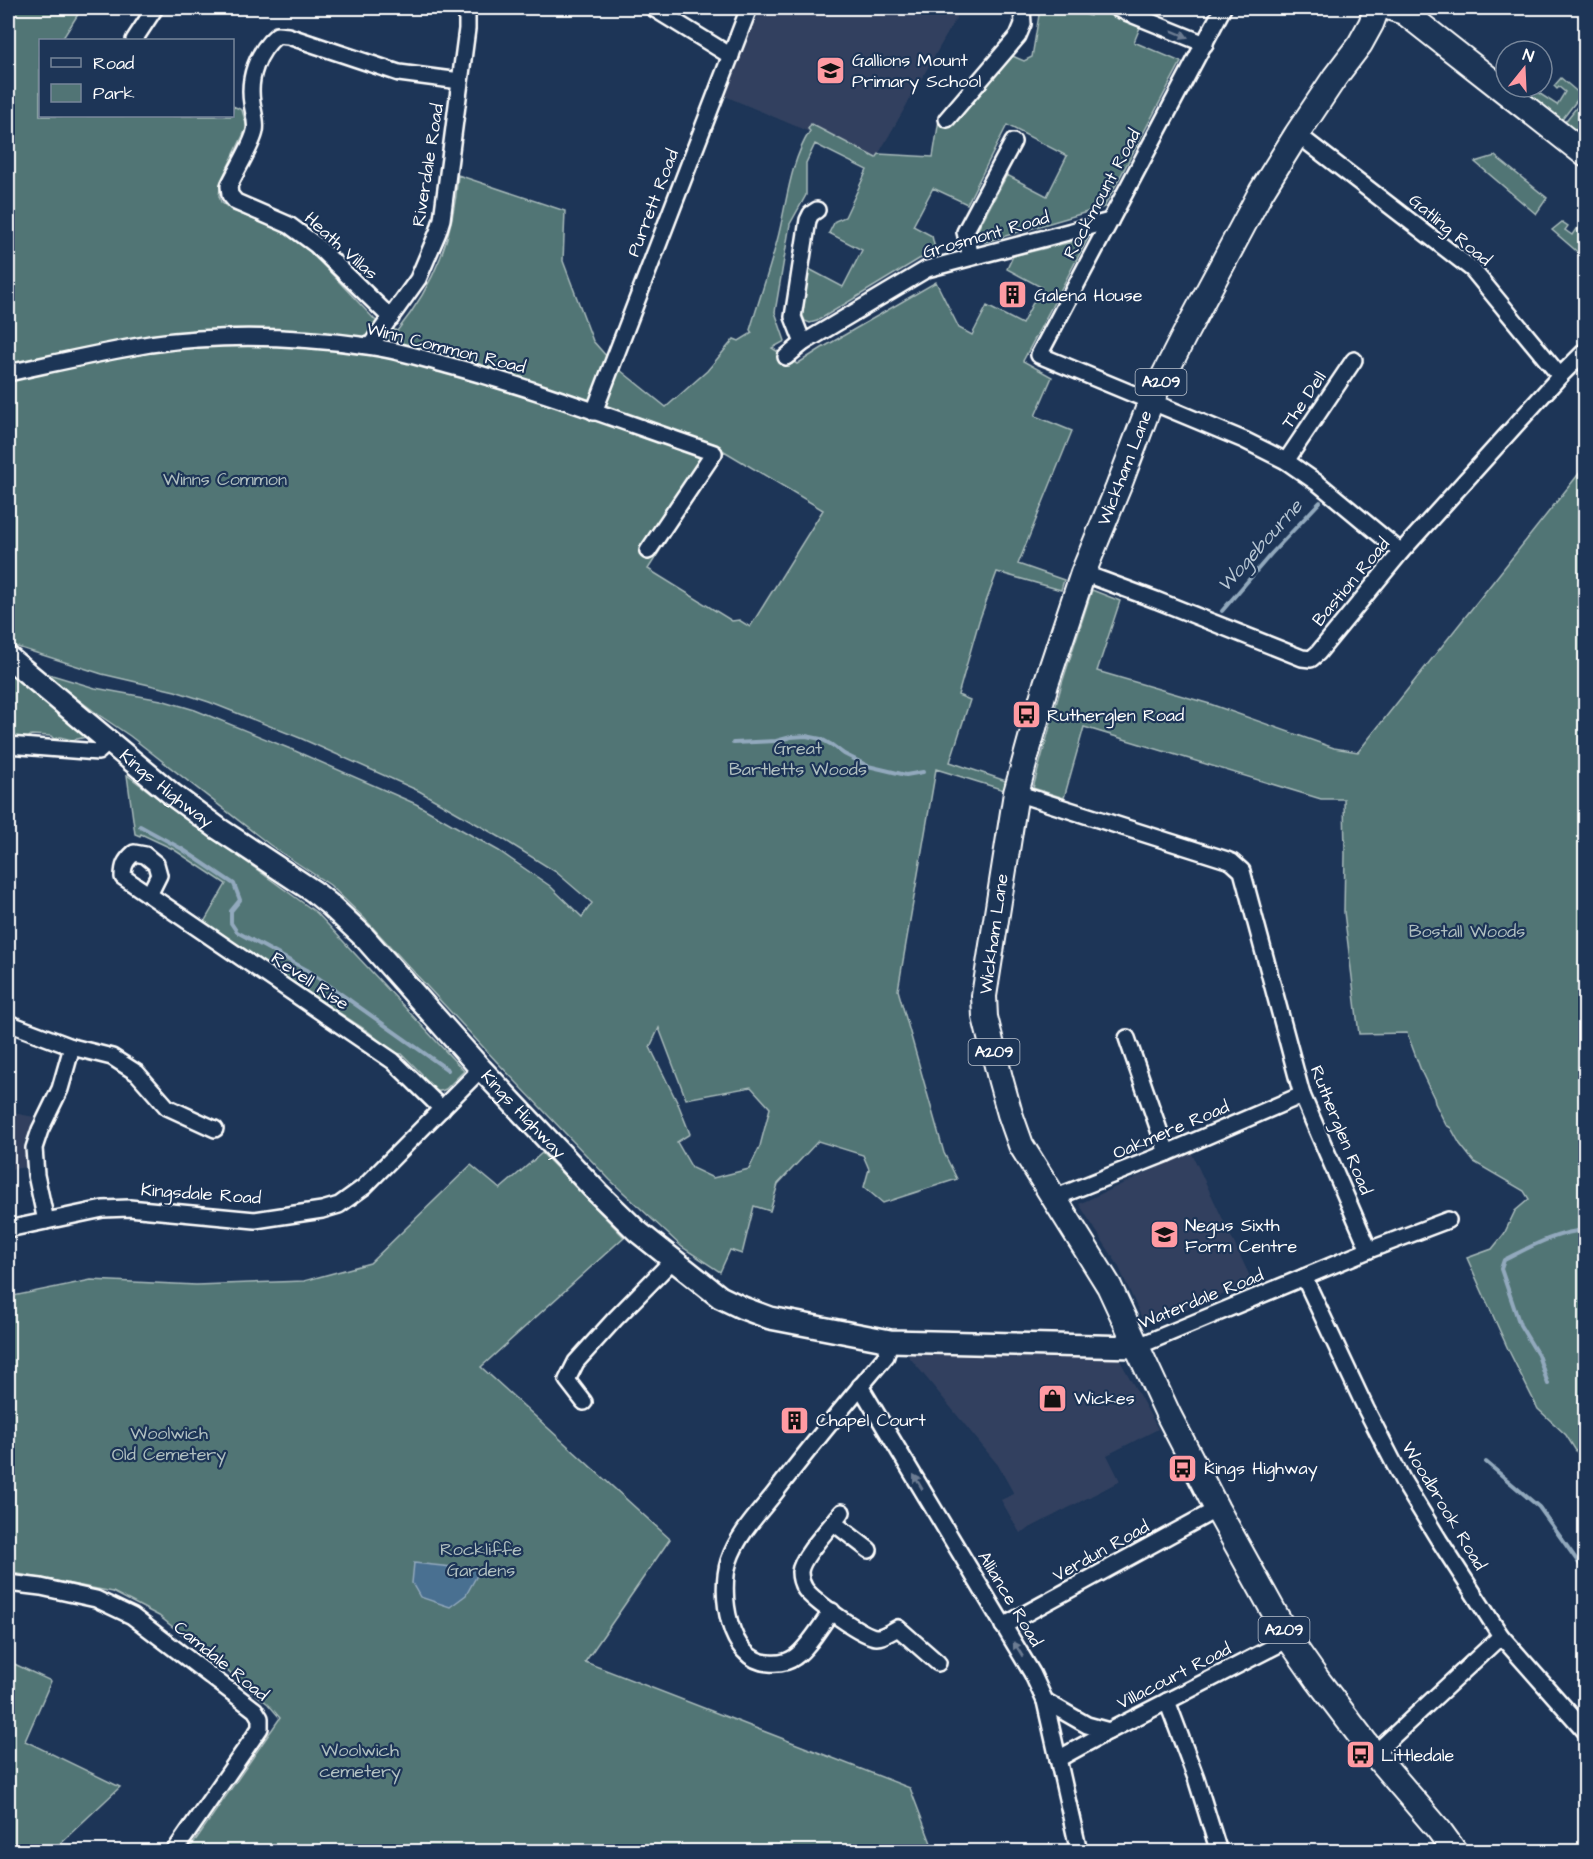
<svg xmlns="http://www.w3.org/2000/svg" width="1593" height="1859" font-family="'Architects Daughter',sans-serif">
<rect width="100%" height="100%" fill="#1d3557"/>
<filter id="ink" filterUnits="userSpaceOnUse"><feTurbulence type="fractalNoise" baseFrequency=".0167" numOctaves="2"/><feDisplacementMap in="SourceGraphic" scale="12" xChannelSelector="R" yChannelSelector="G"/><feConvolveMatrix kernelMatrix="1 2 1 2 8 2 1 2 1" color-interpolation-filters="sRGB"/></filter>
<g filter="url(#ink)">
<g fill="#32415f">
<polygon points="762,8 962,8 875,160 725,96 753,25"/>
<polygon points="8,1112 34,1117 24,1144 26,1167 8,1170"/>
<polygon points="1191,1152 1253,1283 1145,1325 1118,1265 1079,1204"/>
<polygon points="906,1353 1118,1357 1158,1429 1107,1455 1120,1481 1020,1533 1001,1500 1014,1494 998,1465"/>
</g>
<g fill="#517475" stroke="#a8baba" stroke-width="1.5" fill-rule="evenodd">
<path d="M8,8H82L63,38L66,40H40V116H232L233,106L242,110L247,127L221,181L219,196L221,202L233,211L276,228L310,251L375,320L397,331C435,284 454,235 458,175L565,211L563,261L593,341L615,366L666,407L707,371L734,339L739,341L752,333L750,330C759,300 769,271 777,241C787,204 789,164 810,131L808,129L811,124L876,158L879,154L933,157L939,120L951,123L1010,55L1024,61L1032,57L1039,15L1029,11V8H1068L1090,16L1093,8H1096L1141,25L1134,42L1181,62L1104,207L985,242L979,241L975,238L976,233L1007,175L1047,196L1067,156L1007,125L967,204L933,188L913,226L932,236L936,253L919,259L817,321L810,323L805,321L802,314L809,269L843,287L862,250L829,233L835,221L845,217L867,170L815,144L806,163V195L790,224L775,312L785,341L772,348L797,364L822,348L936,282L959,328L972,335L987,306L1022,324L1041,287L1007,269L1013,256L1088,238L1023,361L1052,377L1035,416L1072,431L1018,564L1064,580L1061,590L997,572L979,621L958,695L970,700L950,762L1006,781L1004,790L936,769L898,990L944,1153L957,1179L883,1203L864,1187L869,1169L863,1155L818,1141L778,1184L770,1211L754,1206L742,1254L730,1250L720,1272L682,1247L610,1180L496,1061L364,918L330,885L270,845L130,736L99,715L42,672L95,688L161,700L195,710L293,750L416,804L499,851L550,886L582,917L592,903L556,872L503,839L419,791L300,738L209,702L175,691L102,674L8,644ZM724,451L823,510L750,627L739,620L732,621L648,569ZM659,1028L686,1099L751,1087L770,1108L760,1146L749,1169L713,1178L692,1168L677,1142L690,1134L679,1106L650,1047Z"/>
<polygon points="1561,78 1581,95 1561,121 1518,87 1534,87 1534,90 1557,105 1565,92 1559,87 1557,89 1554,86"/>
<polygon points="1580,103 1585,107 1585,112 1583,111 1578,118 1583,122 1581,126 1585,130 1585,140 1564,123"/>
<polygon points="1495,156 1547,198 1536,214 1475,162"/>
<polygon points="1584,219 1585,250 1581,255 1552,230 1562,222 1568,226 1565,230 1572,235 1576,229 1578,230"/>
<polygon points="1585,466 1585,1465 1566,1435 1538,1409 1508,1349 1467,1258 1492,1249 1504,1234 1515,1211 1529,1199 1524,1191 1474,1162 1460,1144 1451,1128 1446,1125 1435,1103 1434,1098 1422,1073 1407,1033 1359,1034 1344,912 1345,854 1344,799 1321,799 1084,727 1064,798 1033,788 1062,683 1092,590 1120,601 1097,671 1210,704 1334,748 1358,752"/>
<polygon points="8,670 64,718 67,718 87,737 72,740 60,737 54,739 51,736 31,735 27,739 19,738 8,733"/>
<path d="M127,775L195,826L223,845L317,913L464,1071L446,1089C436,1095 430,1088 422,1082V1074L402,1054L394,1053L369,1032L203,924L226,884L173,849L141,834L140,836L135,834Z"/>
<polygon points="542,1153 624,1237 481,1367 670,1539 585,1662 910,1788 934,1851 188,1851 280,1718 268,1704 159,1616 113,1592 8,1572 8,1297 91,1280 196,1285 304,1281 370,1263 471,1165 500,1189"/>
<polygon points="8,1661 51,1681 25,1741 120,1787 52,1851 8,1851"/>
</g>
<polygon fill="#496f91" stroke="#92a9bd" stroke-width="1.5" points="414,1563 480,1570 466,1595 450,1607 420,1597 412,1583"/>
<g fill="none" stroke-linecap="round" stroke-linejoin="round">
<g stroke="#92a9bd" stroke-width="4">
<polyline points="1222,611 1271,554 1320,502"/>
<polyline points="733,743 776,741 791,737 806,736 821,739 832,745 844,754 868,766 906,775 923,772"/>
<polyline points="140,826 182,849 234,884 240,900 231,911 231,923 237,932 307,970 448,1070"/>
<path d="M1548,1384L1538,1355L1520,1325L1501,1269L1504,1260C1530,1247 1556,1232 1586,1230"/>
<polyline points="1486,1462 1539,1507 1586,1573"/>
</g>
<defs>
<g id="street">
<polyline points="653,8 731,56"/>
<polyline points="1116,8 1205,44"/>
<polyline points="1223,8 1039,355 1244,440 1286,461 1319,484 1401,552"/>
<polyline points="134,40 155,8"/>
<polyline points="947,119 1018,36 1023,24 1022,8"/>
<polyline points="1297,134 1472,269 1560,376"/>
<polyline points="971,257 965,232 1013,142"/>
<path d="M391,318L316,245L289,225L236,202L230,195L229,186C235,172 253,144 255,131C257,121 253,112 252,103C248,78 257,52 277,35L288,36L399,73L460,81"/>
<polyline points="803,343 793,317 808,220 811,214 817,210"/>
<polyline points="370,346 418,279 438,232 442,219 467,29 467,8"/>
<polyline points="786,357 803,343 927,269 1110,221"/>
<path d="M8,373C55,363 102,352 150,344C221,334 296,336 367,346C394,349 421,358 447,365C538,389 626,423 714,453L648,551"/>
<polyline points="594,412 749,8"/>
<polyline points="1286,461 1354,360"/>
<polyline points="1083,573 1156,600 1302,658 1311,659 1318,653 1401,552 1560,376 1586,350"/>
<polyline points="8,745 98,752 110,741"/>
<polyline points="1016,793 1227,860 1232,862 1242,871 1302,1095 1369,1250"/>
<path d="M149,895L159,875L156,864L145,855L134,853C125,861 123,866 123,877L393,1061L442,1109"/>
<polyline points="8,1023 72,1047 112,1057 137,1073 167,1107 215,1129"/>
<polyline points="1127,1038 1167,1153"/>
<polyline points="1054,1198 1167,1153 1302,1095"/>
<polyline points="46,1221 36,1175 34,1148 40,1130 60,1089 72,1047"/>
<polyline points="8,1229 103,1209 129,1208 255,1220 322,1210 339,1205 364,1187 481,1069"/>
<polyline points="1304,1277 1366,1409 1403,1481 1439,1540 1501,1636 1586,1732"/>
<polyline points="1136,1347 1369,1250 1448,1220"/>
<polyline points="860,1386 1032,1673 1045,1701 1079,1852"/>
<polyline points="584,1402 567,1380 576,1362 615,1319 673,1260"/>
<path d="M842,1512C832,1525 801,1557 800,1572C800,1578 802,1584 805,1589C813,1600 864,1638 877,1637C884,1637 892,1631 898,1628L938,1663"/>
<polyline points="834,1523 869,1550"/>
<polyline points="8,1583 41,1587 96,1599 132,1616 255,1710 260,1718 260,1728 174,1852"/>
<path d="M832,1611C821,1625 809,1647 795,1657C787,1663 779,1664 769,1663C728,1661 719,1592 729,1561C737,1536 758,1514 774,1494C810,1447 848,1401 886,1356L890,1341"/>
<polyline points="1003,1626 1217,1509"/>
<polyline points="1045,1701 1087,1725 1109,1731 1289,1639"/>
<polyline points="1167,1701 1196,1778 1219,1852"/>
<polyline points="1374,1754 1501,1636"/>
<polyline points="1058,1759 1109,1731"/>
</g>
<g id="secondary">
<path id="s1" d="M8,657L173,795L219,829L313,891L329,904L364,937L481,1069L598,1193L637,1231L720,1297L743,1308L770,1318L890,1341L1136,1347"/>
</g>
<g id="primary">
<polyline points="1377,8 1371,24 1360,44 1335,77 1297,134 1261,192 1184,336 1151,401 1118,488 1083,573 1046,684 1016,793 984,996 985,1017 1000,1078 1010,1114 1021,1145 1109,1286 1169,1416 1217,1509 1289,1639 1317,1679 1374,1754 1439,1830 1455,1852"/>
<polyline points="1391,8 1404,12 1586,155"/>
</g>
</defs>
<use href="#street" stroke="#fff" stroke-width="20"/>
<use href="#secondary" stroke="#fff" stroke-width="26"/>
<use href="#primary" stroke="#fff" stroke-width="28"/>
<use href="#street" stroke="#1d3557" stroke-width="15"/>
<use href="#secondary" stroke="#1d3557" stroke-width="21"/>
<use href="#primary" stroke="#1d3557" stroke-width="24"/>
</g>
<defs><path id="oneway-solid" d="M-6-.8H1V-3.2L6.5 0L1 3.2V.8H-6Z" transform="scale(1.5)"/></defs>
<g fill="#6c7c92">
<use href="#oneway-solid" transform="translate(1180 34) rotate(22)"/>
<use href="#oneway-solid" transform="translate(918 1482) rotate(-121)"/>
<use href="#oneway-solid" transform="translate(1018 1649) rotate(-122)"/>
</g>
</g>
<defs>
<symbol id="school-square" viewBox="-11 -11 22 22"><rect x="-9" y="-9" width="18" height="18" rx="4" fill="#ff9aa2" stroke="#1d3557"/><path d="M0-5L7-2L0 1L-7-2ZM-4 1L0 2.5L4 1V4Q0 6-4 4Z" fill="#111"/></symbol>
<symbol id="building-square" viewBox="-11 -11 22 22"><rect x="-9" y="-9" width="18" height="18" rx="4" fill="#ff9aa2" stroke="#1d3557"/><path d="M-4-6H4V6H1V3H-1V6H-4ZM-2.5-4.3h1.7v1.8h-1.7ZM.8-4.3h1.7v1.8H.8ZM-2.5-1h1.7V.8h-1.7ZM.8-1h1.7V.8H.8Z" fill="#111"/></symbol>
<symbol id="bus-square" viewBox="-11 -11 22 22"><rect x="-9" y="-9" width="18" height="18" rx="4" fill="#ff9aa2" stroke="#1d3557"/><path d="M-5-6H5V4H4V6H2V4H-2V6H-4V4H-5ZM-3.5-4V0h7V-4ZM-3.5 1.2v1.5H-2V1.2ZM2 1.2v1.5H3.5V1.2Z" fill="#111"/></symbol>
<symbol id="shop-square" viewBox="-11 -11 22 22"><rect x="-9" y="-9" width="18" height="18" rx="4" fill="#ff9aa2" stroke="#1d3557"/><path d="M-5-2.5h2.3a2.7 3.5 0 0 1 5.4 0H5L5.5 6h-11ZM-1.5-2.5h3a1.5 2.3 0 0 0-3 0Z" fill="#111"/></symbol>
</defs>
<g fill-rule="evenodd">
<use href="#school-square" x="814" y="54" width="33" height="33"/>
<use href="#building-square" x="996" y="278" width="33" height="33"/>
<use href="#bus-square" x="1010" y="698" width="33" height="33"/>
<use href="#school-square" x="1148" y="1218" width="33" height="33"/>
<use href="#shop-square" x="1036" y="1382" width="33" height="33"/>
<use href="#building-square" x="778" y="1404" width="33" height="33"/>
<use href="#bus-square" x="1166" y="1452" width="33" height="33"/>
<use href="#bus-square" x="1344" y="1738" width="33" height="33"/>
</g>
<g text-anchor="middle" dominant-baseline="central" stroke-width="4.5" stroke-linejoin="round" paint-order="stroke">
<g fill="#1d3557" stroke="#bbc2cd" stroke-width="1.5">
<rect x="1135.5" y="369" width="51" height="26" rx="4.5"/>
<rect x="968.5" y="1039" width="51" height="26" rx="4.5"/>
<rect x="1258.5" y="1617" width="51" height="26" rx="4.5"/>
</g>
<g font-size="16" font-weight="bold" fill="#fff">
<text x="1161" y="382">A209</text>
<text x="994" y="1052">A209</text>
<text x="1284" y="1630">A209</text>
</g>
<g font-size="18" fill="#fff" stroke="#1d3557" text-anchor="start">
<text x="852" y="60">Gallions Mount<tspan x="852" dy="21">Primary School</tspan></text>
<text x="1034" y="295">Galena House</text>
<text x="1047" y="715">Rutherglen Road</text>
<text x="1185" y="1225">Negus Sixth<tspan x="1185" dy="21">Form Centre</tspan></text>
<text x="1074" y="1398">Wickes</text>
<text x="816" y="1420">Chapel Court</text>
<text x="1204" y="1468">Kings Highway</text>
<text x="1381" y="1755">Littledale</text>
</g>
<g font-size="18" fill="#fff" stroke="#1d3557">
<text transform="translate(428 165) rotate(-81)">Riverdale Road</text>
<text transform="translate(1102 194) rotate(-62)">Rockmount Road</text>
<text transform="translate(653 203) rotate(-69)">Purrett Road</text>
<text transform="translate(1450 230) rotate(40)">Gatling Road</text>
<text transform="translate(986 235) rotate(-16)">Grosmont Road</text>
<text transform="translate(341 246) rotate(42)">Heath Villas</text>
<text transform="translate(446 348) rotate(14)">Winn Common Road</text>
<text transform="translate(1304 400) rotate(-56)">The Dell</text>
<text transform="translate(1125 468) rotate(-69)">Wickham Lane</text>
<text transform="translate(1351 582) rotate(-50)">Bastion Road</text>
<text stroke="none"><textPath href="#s1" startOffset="206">Kings Highway</textPath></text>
<text transform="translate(994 934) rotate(-82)">Wickham Lane</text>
<text transform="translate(310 981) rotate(34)">Revell Rise</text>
<text stroke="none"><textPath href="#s1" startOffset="692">Kings Highway</textPath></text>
<text transform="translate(1171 1130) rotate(-23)">Oakmere Road</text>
<text transform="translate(1341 1130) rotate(68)">Rutherglen Road</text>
<text transform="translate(201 1194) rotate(4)">Kingsdale Road</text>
<text transform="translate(1201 1299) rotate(-22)">Waterdale Road</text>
<text transform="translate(1444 1506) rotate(59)">Woodbrook Road</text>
<text transform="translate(1101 1551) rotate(-29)">Verdun Road</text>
<text transform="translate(1010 1599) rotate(59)">Alliance Road</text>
<text transform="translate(221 1661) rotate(39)">Camdale Road</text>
<text transform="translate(1174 1676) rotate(-27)">Villacourt Road</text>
</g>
<g font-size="18" fill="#b1c0c1" stroke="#1d3557">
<text x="225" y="479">Winns Common</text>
<text x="798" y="748">Great<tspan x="798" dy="21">Bartletts Woods</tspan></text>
<text x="1467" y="931">Bostall Woods</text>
<text x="169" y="1433">Woolwich<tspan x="169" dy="21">Old Cemetery</tspan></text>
<text x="481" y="1549">Rockliffe<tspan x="481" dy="21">Gardens</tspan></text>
<text x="360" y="1750">Woolwich<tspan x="360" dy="21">cemetery</tspan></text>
</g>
<g font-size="20" font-style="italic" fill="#b6c5d3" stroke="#1d3557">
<text transform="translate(1260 546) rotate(-48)">Wogebourne</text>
</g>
</g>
<rect width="1593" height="1859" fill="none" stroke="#1d3557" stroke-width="30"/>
<rect x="15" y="15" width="1563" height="1829" fill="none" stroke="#fff" stroke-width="2" filter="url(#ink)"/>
<rect x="39" y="39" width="195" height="78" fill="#1d3557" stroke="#77869a" stroke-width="1.5"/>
<rect x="51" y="58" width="30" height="9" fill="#1d3557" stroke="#77869a" stroke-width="1.5"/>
<text x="93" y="69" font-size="18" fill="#ffffff">Road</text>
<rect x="51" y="84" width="30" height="18" fill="#517475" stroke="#77869a" stroke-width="1.5"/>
<text x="93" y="99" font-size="18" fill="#ffffff">Park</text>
<g transform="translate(1524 69) rotate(18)"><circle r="28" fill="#1d3557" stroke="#77869a" stroke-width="1.5"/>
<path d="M0-4.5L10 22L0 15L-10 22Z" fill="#ff9aa2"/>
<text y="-9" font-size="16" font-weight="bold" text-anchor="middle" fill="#ffffff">N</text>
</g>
</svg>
